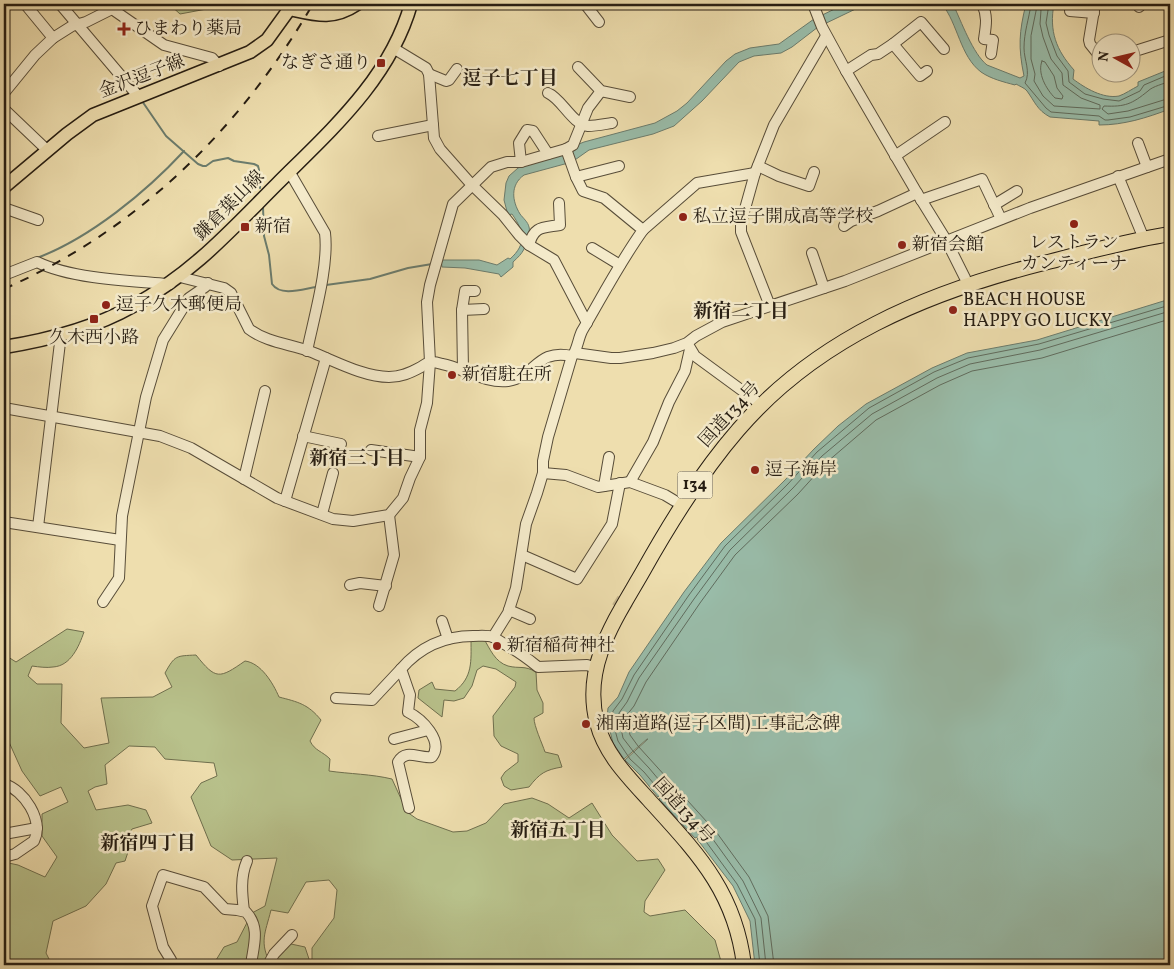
<svg xmlns="http://www.w3.org/2000/svg" width="1174" height="969" font-family="Vollkorn,'Noto Serif JP',serif">
<rect width="100%" height="100%" fill="#eedeae"/>
<filter id="stains"><feTurbulence type="fractalNoise" baseFrequency=".004" numOctaves="4"/><feColorMatrix values="0 0 0 0 .2 0 0 0 0 .09 0 0 0 0 .02 0 0 0 .5 -.17"/></filter>
<radialGradient id="worn" r=".72"><stop offset=".6" stop-color="#630" stop-opacity="0"/><stop offset="1" stop-color="#630" stop-opacity=".3"/></radialGradient>
<g fill="#b8c18b" stroke="#6f6f4e">
<polygon points="169,4 211,4 212,8 180,14"/>
<path d="M67,629L84,632C79,646 71,666 53,667C47,668 39,667 32,666L28,676L37,684H62L61,723L84,748L109,743L101,698L153,697L172,687L165,673C175,655 176,656 196,655C216,680 219,679 245,661C261,663 273,683 279,697C298,702 308,704 321,720L310,741C315,751 322,751 330,759L329,771C350,774 371,774 392,779L407,812L417,819L453,832L467,831L486,823L504,804L532,798L548,804L569,818L592,803L612,835L637,861L658,859L665,870L645,901L644,912L650,916L685,910L715,940L722,965H312V948L334,918L337,890L329,880L306,882L288,913L271,910C265,934 259,942 271,965H213L224,947L237,942L252,913L265,906L277,858L232,860L211,846L191,797L201,783L217,776L214,763L165,759L155,747L129,746L105,765L107,784L95,787L88,791L96,810L128,805L146,810L152,823L132,829L124,842L128,852L125,861L116,863L106,884L86,906L53,921L46,953L52,965H4V862L18,865L45,877L57,857L42,836V814L68,802L61,787L40,796L22,771L4,731V645L5,655L16,662Z"/>
<path d="M484,639C490,649 495,662 508,666C520,669 524,665 536,672L537,690L543,703V713L534,718C534,726 542,743 545,752L558,755L562,767C545,770 540,773 529,787L511,790L504,786L501,778L505,772L518,762V754L501,746L494,736L493,716L515,687L516,682L496,669L483,666L477,670L472,686L464,698L454,701L444,700L442,717L418,698L419,690L432,682L435,689L455,691C473,677 471,661 471,640Z"/>
<polygon points="291,944 305,947 311,965 273,965 283,948"/>
</g>
<g fill="#99bca9" stroke="#6b7c6d">
<path d="M845,4H866L818,27L792,47L781,53L754,56L739,62L702,101L674,126L653,134L589,150L572,162L524,175C510,185 512,201 520,214C523,218 528,222 529,227C530,230 529,232 528,235C525,249 524,252 513,262V267L501,277L499,274L465,268L442,267L441,260H479L497,265L508,258L510,259C527,244 524,231 512,214L508,215L504,200L506,183L509,176L518,168L584,142L655,123L677,111L687,103L726,61L735,54L750,48L779,44L814,19Z"/>
<path d="M942,4H953C961,21 973,54 987,65L1020,78L1024,76C1018,47 1019,32 1026,4H1054C1049,31 1056,50 1074,70L1073,79C1085,88 1103,99 1119,96C1125,94 1132,89 1138,86V82L1170,69V109C1146,118 1124,125 1099,125V121L1050,117C1037,110 1035,102 1027,91C1025,88 1019,86 1016,84L1015,85C1004,82 991,79 981,72C960,56 958,24 942,4Z"/>
<polygon points="1170,299 1170,965 755,965 750,921 733,886 697,839 702,835 695,838 659,799 670,789 669,788 658,797 640,775 625,760 648,739 647,739 624,759 613,743 607,719 608,708 618,697 629,672 684,592 721,543 785,480 814,449 838,426 866,404 932,368 967,353 1037,340"/>
</g>
<g fill="none" stroke-linecap="round" stroke-linejoin="round">
<g stroke="#606c5e" stroke-width="1">
<path d="M1031,4C1029,19 1024,32 1024,48C1024,60 1031,72 1025,83L1046,108L1051,112L1099,116L1105,120H1108L1130,117L1170,105"/>
<polyline points="1049,4 1046,23 1049,35 1057,56 1068,71 1069,82 1085,94 1103,99 1119,101 1140,91 1144,85 1170,74"/>
<polygon points="1037,8 1041,10 1040,24 1043,37 1051,59 1062,73 1063,85 1081,98 1100,105 1100,109 1054,106 1043,96 1034,81 1035,74 1031,59 1031,36"/>
<path d="M1042,61L1045,62L1054,76L1057,88L1063,96L1062,99L1055,98C1046,89 1037,73 1042,61Z"/>
<path d="M1170,81C1164,84 1153,86 1148,91C1132,104 1125,107 1104,106L1102,109L1108,114L1128,111L1170,98"/>
<polyline points="760,965 755,919 737,884 707,843 675,809 644,772 630,759 618,741 612,719 613,711 622,699 634,675 689,595 725,546 788,484 817,452 869,408 934,372 968,358 1039,344 1170,305"/>
<polyline points="766,965 761,918 743,881 712,838 680,805 649,768 633,751 623,738 619,719 619,713 627,702 639,678 694,599 730,550 793,488 822,456 872,414 937,378 970,364 1040,350 1170,311"/>
<polyline points="774,965 768,916 749,877 717,833 638,746 630,735 626,716 634,706 646,682 700,603 735,555 798,494 827,462 876,420 940,385 972,371 1042,358 1170,319"/>
</g>
<g stroke="#6b7c6d" stroke-width="2">
<polyline points="142,101 166,136 198,164 203,166 206,166 213,161 228,158 234,161 254,164 258,166 259,170 260,188"/>
<path d="M263,207L264,236L269,255L272,284C281,297 303,289 316,287"/>
<path d="M37,258C90,238 146,192 184,151"/>
<polyline points="326,285 370,279 408,268 432,264"/>
</g>
<polyline stroke="#c6b78f" stroke-width="10" stroke-dasharray="10 5" stroke-linecap="butt" points="615,600 630,610"/>
<defs>
<g id="minor">
<polyline points="25,4 53,38"/>
<polyline points="60,4 138,96"/>
<polyline points="585,4 599,22"/>
<polyline points="813,4 822,27 846,71 917,193 946,240 965,278"/>
<path d="M982,4C988,16 986,26 984,39L993,40L991,54"/>
<polyline points="1095,4 1089,40 1090,44 1098,54 1102,54"/>
<polyline points="109,5 112,9 164,45 212,58 219,66"/>
<polyline points="1139,7 1142,4"/>
<polyline points="1070,11 1094,13"/>
<polyline points="893,44 921,22 944,49"/>
<polyline points="393,48 426,68 429,74 434,138 440,149 471,184 503,215 519,235 529,245 554,260 587,323"/>
<polyline points="1132,52 1170,40"/>
<polyline points="578,67 601,91 630,97"/>
<polyline points="846,71 871,55 878,54 893,44 920,76 927,71"/>
<polyline points="429,74 446,81 449,80 457,69"/>
<polyline points="4,93 35,55 53,38 72,26 86,22 112,9"/>
<path d="M548,93C562,99 572,124 588,126C596,126 605,124 612,123"/>
<polyline points="4,109 47,150"/>
<polyline points="378,136 433,125"/>
<polyline points="1138,143 1147,167"/>
<polyline points="895,156 945,122"/>
<polyline points="521,162 519,143 527,130 533,131 548,154"/>
<polyline points="758,166 779,176 809,186 814,172"/>
<path d="M289,171L325,233C329,266 314,317 307,351"/>
<polyline points="1118,176 1144,239"/>
<polyline points="576,177 619,166"/>
<polyline points="921,200 982,179 1001,219"/>
<polyline points="994,205 1017,191"/>
<polyline points="4,208 38,220"/>
<polyline points="844,226 851,221 878,211 917,193"/>
<polyline points="643,230 697,183 755,173"/>
<path d="M529,245C534,226 542,228 560,225L559,203"/>
<polyline points="592,248 620,265"/>
<polyline points="812,253 824,288"/>
<path d="M4,275L37,262C72,279 131,281 170,284"/>
<path d="M180,277L224,288L231,293L249,329C266,342 289,344 309,351C333,360 363,377 389,377C401,377 410,373 421,367C424,365 428,362 431,362C434,362 439,363 442,364C463,368 486,384 508,381C536,377 536,348 572,356"/>
<polyline points="770,306 741,232 741,223 755,173 774,125 826,36"/>
<polyline points="462,310 484,309"/>
<polyline points="689,346 695,356 755,400"/>
<polyline points="575,353 611,358 620,358 653,353 674,348 687,343 696,336 722,322 845,281 1030,208 1170,159"/>
<polyline points="463,370 462,310 465,291 475,291"/>
<polyline points="4,408 160,436 191,448 277,498 333,519 353,521 389,515 403,498 410,478 420,457 420,430 427,403 430,362 427,302 430,285 453,204 491,167 507,162 521,162 566,149 573,145 588,108 601,91"/>
<polyline points="303,436 341,444"/>
<polyline points="371,450 420,457"/>
<polyline points="543,473 566,475 598,487 630,482 665,495 675,501"/>
<polyline points="244,479 265,391"/>
<polyline points="630,482 653,442 669,402 685,371 690,349"/>
<polyline points="604,486 609,457"/>
<polyline points="285,501 326,358"/>
<polyline points="322,514 333,473"/>
<polyline points="4,522 120,540"/>
<polyline points="38,527 61,334"/>
<polyline points="522,555 577,579 612,524 620,483"/>
<polyline points="350,585 360,583 386,586"/>
<polyline points="103,602 119,578 122,516 146,397 163,340 189,298 205,287 208,283"/>
<polyline points="379,606 394,555 389,515"/>
<polyline points="509,610 530,619"/>
<polyline points="442,621 448,639"/>
<path d="M493,637L508,613L516,588L526,524L537,493L543,473V461L548,437L572,356C577,351 578,339 582,331C602,297 620,262 643,230L604,198L583,191L576,177L566,149"/>
<polyline points="336,698 372,700 401,669"/>
<polyline points="394,739 428,730"/>
<path d="M4,784C24,790 44,820 34,841L15,854L4,857"/>
<path d="M409,808L398,762C406,748 419,759 432,757C444,741 422,719 408,712L410,695L401,669C420,647 445,636 473,636C480,636 487,635 493,637C497,639 502,643 506,645C519,652 527,658 538,667L587,665L590,666"/>
<polyline points="4,834 37,828"/>
<path d="M244,911C242,895 240,877 247,861"/>
<path d="M172,965L171,960L163,947L152,906L163,875L204,887L225,909L237,910L246,912C261,928 253,947 251,965"/>
<polyline points="268,965 274,954 292,935"/>
</g>
<g id="major">
<path d="M290,9C317,15 333,20 357,4"/>
<polyline points="4,187 67,134 93,115 250,52 267,40 293,4"/>
<path d="M4,347C48,340 94,328 133,306C194,272 229,232 277,184C330,131 390,79 411,4"/>
</g>
<path id="highway" d="M744,965C735,891 697,853 649,800C628,777 605,754 597,723C582,666 615,620 642,573C670,523 700,474 738,430C816,339 926,293 1040,264C1083,253 1126,241 1170,234"/>
</defs>
<use href="#minor" stroke="#584d39" stroke-width="12"/>
<use href="#major" stroke="#261d12" stroke-width="15"/>
<use href="#highway" stroke="#261d12" stroke-width="16"/>
<use href="#minor" stroke="#f4eaca" stroke-width="10"/>
<use href="#major" stroke="#eedeae" stroke-width="12"/>
<use href="#highway" stroke="#eedeae" stroke-width="14"/>
<path stroke="#261d12" stroke-width="2" stroke-dasharray="9 9" stroke-linecap="butt" d="M4,289C139,229 239,130 313,4"/>
</g>
<g fill="#8f2418" stroke="#f4eaca" stroke-width="2">
<path d="M121.5 21.5h5v5h5v5h-5v5h-5v-5h-5v-5h5z"/>
<rect x="376" y="58" width="10" height="10" rx="2.5"/>
<circle cx="683" cy="217" r="5"/>
<circle cx="1074" cy="224" r="5"/>
<rect x="240" y="222" width="10" height="10" rx="2.5"/>
<circle cx="902" cy="245" r="5"/>
<circle cx="106" cy="305" r="5"/>
<circle cx="953" cy="310" r="5"/>
<rect x="89" y="314" width="10" height="10" rx="2.5"/>
<circle cx="452" cy="375" r="5"/>
<circle cx="755" cy="470" r="5"/>
<circle cx="497" cy="646" r="5"/>
<circle cx="586" cy="724" r="5"/>
</g>
<g text-anchor="middle" dominant-baseline="central" stroke-width="5" stroke-linejoin="round" paint-order="stroke">
<rect fill="#f4eaca" stroke="#645a49" stroke-width="1" x="677.5" y="471.5" width="35" height="27" rx="4"/>
<g font-size="16" font-weight="bold" fill="#261d12">
<text x="695" y="485">134</text>
</g>
<g font-size="18" fill="#261d12" stroke="#f4eaca" text-anchor="start">
<text x="134" y="29">ひまわり薬局</text>
<text x="371" y="63" text-anchor="end">なぎさ通り</text>
<text x="693" y="217">私立逗子開成高等学校</text>
<text x="255" y="227">新宿</text>
<text x="1074" y="243" text-anchor="middle">レストラン<tspan x="1074" dy="21">カンティーナ</tspan></text>
<text x="912" y="245">新宿会館</text>
<text x="963" y="300">BEACH HOUSE<tspan x="963" dy="21">HAPPY GO LUCKY</tspan></text>
<text x="116" y="305">逗子久木郵便局</text>
<text x="94" y="338" text-anchor="middle">久木西小路</text>
<text x="462" y="375">新宿駐在所</text>
<text x="765" y="470">逗子海岸</text>
<text x="507" y="646">新宿稲荷神社</text>
<text x="596" y="724">湘南道路(逗子区間)工事記念碑</text>
</g>
<g font-size="18" fill="#261d12" stroke="#f4eaca">
<text transform="translate(142 77) rotate(-21)">金沢逗子線</text>
<text transform="translate(230 206) rotate(-45)">鎌倉葉山線</text>
<text transform="translate(730 415) rotate(-48)">国道134号</text>
<text transform="translate(683 811) rotate(48)">国道134号</text>
</g>
<g font-size="19" font-weight="bold" fill="#261d12" stroke="#f4eaca">
<text x="510" y="79">逗子七丁目</text>
<text x="741" y="312">新宿二丁目</text>
<text x="357" y="459">新宿三丁目</text>
<text x="558" y="831">新宿五丁目</text>
<text x="148" y="844">新宿四丁目</text>
</g>
</g>
<rect width="1174" height="969" fill="none" stroke="#eedeae" stroke-width="20"/>
<rect x="5" y="5" width="1164" height="959" fill="none" stroke="#261d12" stroke-width="2.5"/>
<rect x="10" y="10" width="1154" height="949" fill="none" stroke="#261d12"/>
<g transform="translate(1116 58) rotate(278)"><circle r="24" fill="#f4eaca" stroke="#a29880"/>
<path d="M0-4L9 19L0 12L-9 19Z" fill="#8f2418"/>
<text y="-8" font-size="14" font-weight="bold" text-anchor="middle" fill="#261d12">N</text>
</g>
<rect width="100%" height="100%" filter="url(#stains)"/>
<rect width="100%" height="100%" fill="url(#worn)"/>
</svg>
